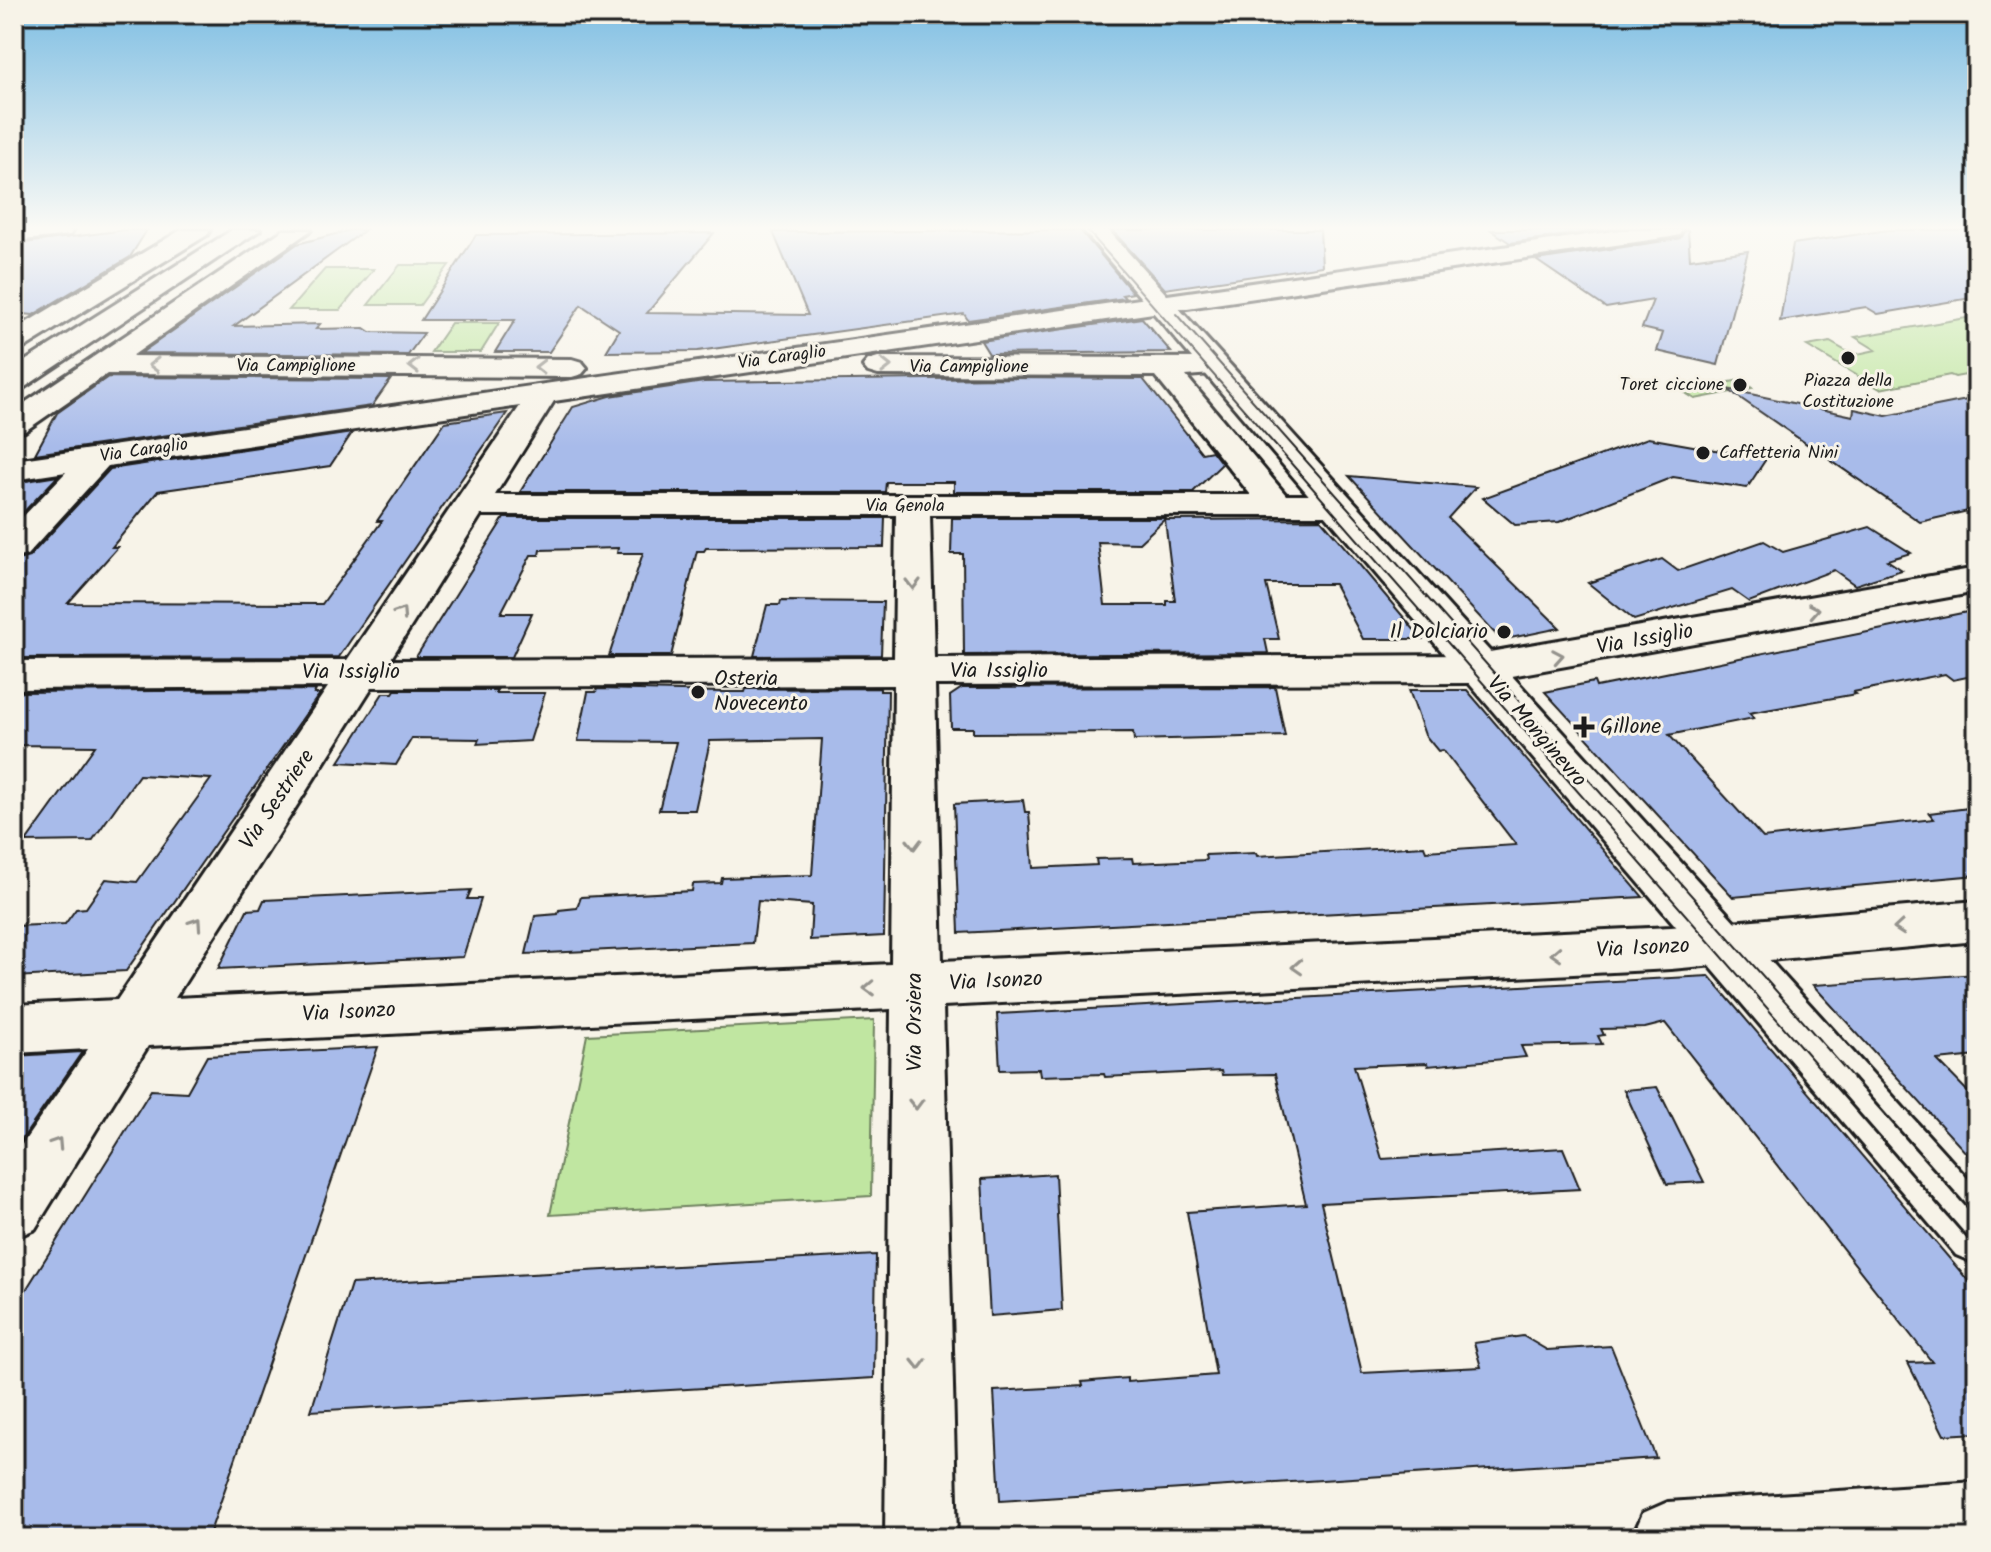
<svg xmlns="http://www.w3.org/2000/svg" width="1991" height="1552" font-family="Kalam,sans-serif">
<rect width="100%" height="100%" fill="#f7f3e8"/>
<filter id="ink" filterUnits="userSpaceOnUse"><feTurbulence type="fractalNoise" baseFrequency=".0125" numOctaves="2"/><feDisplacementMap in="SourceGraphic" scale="16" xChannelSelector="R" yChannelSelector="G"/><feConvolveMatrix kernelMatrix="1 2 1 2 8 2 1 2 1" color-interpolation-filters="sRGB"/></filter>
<g filter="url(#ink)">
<g fill="#c0e6a1" stroke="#6e815e" stroke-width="2">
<polygon points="400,265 449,265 420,305 368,305"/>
<polygon points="325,269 374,269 340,310 289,310"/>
<polygon points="1966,318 1977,324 1977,373 1955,377 1950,375 1880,389 1807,346 1830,342 1853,355 1876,350 1855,337"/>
<polygon points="451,323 499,323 481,352 431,352"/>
<polygon points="1740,380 1752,388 1695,399 1682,391"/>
<polygon points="874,1020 871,1196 550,1215 587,1035"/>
</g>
<g fill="#a8bbea" stroke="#1c1c1c" stroke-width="2">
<polygon points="125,230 147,230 130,257 33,315 14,313 14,257 24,243"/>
<polygon points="351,230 365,230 234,326 320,324 316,329 364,328 370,332 424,333 408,355 141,353 297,244"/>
<polygon points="1080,230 1133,293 1122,295 1125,298 968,320 964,314 698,351 606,352 619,330 581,305 549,352 495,352 515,320 421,320 476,235 714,233 647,313 808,315 773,232"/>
<polygon points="1112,230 1320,230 1322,266 1165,289"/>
<polygon points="1491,230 1602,230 1510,243"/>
<polygon points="1685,230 1688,230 1690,259 1748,251 1718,365 1657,351 1663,333 1642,328 1653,300 1606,308 1536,260 1671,240 1680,238"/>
<polygon points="1888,230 1977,230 1977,297 1878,314 1866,307 1780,321 1793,244"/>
<polygon points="1142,318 1171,352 989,354 981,341"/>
<polygon points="108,377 391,379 372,406 35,454 57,413"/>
<polygon points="1003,378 1143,379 1202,453 1212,451 1222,464 1193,492 954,492 954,482 886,482 885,492 520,492 573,407 610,396 704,382"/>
<polygon points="1727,389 1853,416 1854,409 1886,416 1977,398 1977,509 1920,522"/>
<polygon points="507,413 339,657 14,658 14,561 29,557 110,469 352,433 330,466 158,491 112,547 118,547 68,603 322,604 382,521 377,521 445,422"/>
<polygon points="1648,438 1766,459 1747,488 1673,477 1559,522 1515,525 1483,498"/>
<polygon points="58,476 14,522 14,493 20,482"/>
<polygon points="1349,476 1476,487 1448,518 1560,628 1501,640"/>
<polygon points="504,518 885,518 884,547 706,548 704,551 697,551 671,656 609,656 643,553 617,553 618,548 540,550 539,555 531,555 501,613 532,613 512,657 416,657"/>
<polygon points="952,518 1166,518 1139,543 1098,542 1105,605 1167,605 1167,601 1175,601 1165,520 1321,519 1422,639 1363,639 1334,584 1266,584 1279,639 1265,639 1268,653 964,655 963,554 951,554"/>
<polygon points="1870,527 1911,553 1887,560 1902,570 1855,585 1834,570 1749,602 1732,590 1634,620 1588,583 1662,559 1678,571 1764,541 1783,552"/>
<polygon points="781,601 883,602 881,655 754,656 767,605 780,605"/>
<polygon points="1977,610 1977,675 1953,680 1945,674 1853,692 1856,694 1749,713 1754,718 1669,735 1763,838 1934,819 1929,813 1977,807 1977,875 1733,897 1545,692 1594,682 1596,687"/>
<polygon points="1275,687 1285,736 1134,740 1133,732 973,733 973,728 951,728 950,696 962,688"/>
<polygon points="880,688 880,691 888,691 884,936 810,940 812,905 758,901 753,943 526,954 535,916 558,914 559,910 577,908 581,897 692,891 693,884 721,883 722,878 812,875 822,739 710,741 695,810 659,810 676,742 578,741 588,692 596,692 597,689 722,692 745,692 746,689"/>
<polygon points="316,690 314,694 320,694 316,699 126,971 14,977 14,926 65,924 76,909 86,908 106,879 137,882 211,779 139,775 92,841 26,842 95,746 14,745 14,692"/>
<polygon points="395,690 497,690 495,693 545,693 530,741 477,744 479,739 412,738 396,765 339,762 383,693 393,693"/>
<polygon points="1409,690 1467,690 1643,897 959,933 954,804 1023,800 1025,812 1029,812 1033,868 1097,865 1096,859 1132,858 1133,863 1206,860 1205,855 1256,853 1257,856 1424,846 1426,851 1516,845 1443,750 1438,751 1425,735"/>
<polygon points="471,890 467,899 481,899 463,957 218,969 247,910 260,909 264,900"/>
<polygon points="1977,974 1977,1056 1937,1060 1977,1101 1977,1165 1813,985"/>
<polygon points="1709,976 1977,1291 1977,1433 1944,1435 1908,1363 1932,1362 1665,1023 1645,1028 1601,1029 1604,1035 1598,1036 1602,1044 1521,1046 1526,1057 1428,1066 1427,1063 1354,1066 1382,1159 1563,1148 1580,1189 1321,1203 1362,1373 1481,1367 1474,1343 1523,1336 1547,1350 1611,1346 1656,1458 1000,1501 994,1391 1083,1386 1082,1382 1127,1378 1127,1382 1216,1375 1187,1212 1306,1204 1275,1074 1222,1075 1221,1071 1105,1077 1104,1074 1040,1076 1039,1069 1000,1070 997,1014"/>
<polygon points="378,1047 208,1538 14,1538 14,1309 151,1090 187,1092 207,1056"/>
<polygon points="82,1052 14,1151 14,1056"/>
<polygon points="1657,1087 1704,1182 1667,1184 1624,1090"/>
<polygon points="1055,1174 1062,1310 990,1316 982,1179"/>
<polygon points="876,1255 874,1378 311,1411 351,1284"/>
</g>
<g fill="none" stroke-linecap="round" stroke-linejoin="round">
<defs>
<g id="street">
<polygon points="14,230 73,230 70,235 14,241"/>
<polygon points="181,230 210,230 207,235 24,348 14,351 14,330"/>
<polygon points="283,230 311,230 132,356 572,359 582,362 587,368 582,374 572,377 107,374 25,431 14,433 14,410"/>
<path d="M1621,230H1682L1679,235L1670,237L554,401L495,495H1251L1155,376L878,375L868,372L863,366L868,360L878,357L1215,358L1225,361L1230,367L1225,373L1186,376L1286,495H1338L1350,498L1355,505L1350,512L1338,515H930L934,658L1472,655L1977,568V592L1472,683L935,685L942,961L1671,927L1977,901V941L1671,969L943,1006L957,1538H885L891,1009L148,1046L35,1229L14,1238V1156L88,1049L14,1053V1005L117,1000L328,687L14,689V661L347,660L520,406L108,466L27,555L14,558V526L66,472L14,480V460ZM481,515H896L894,658L390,660ZM894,685L891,964L175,998L372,687Z"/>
<polygon points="1977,1482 1977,1538 1632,1538 1643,1513 1668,1502"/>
</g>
<g id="secondary">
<polygon points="232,230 260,230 25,387 14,390 14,368"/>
<polygon points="1083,230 1108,230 1977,1189 1977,1264 1956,1255"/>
</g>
</defs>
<use href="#street" stroke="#1c1c1c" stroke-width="6"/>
<use href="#secondary" stroke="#1c1c1c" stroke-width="6"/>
<use href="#street" fill="#f7f3e8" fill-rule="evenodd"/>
<use href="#secondary" fill="#f7f3e8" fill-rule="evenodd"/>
<g stroke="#1c1c1c" stroke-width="2">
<polyline points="1087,230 1830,1080"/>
<polyline points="1176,314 1855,1080"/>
</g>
<g stroke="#1c1c1c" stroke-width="3">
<polyline points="1828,1078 1977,1249"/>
<polyline points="1853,1078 1977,1218"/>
</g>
</g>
<defs><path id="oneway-chevron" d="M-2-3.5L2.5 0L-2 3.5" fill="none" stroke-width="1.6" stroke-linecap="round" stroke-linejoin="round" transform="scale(2)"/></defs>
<g stroke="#94928c">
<use href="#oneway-chevron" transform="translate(154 365) rotate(-180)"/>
<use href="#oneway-chevron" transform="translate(414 366) rotate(-180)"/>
<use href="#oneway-chevron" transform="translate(886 366)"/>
<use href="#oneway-chevron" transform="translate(540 367) rotate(-179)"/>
<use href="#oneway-chevron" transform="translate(913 584) rotate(90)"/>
<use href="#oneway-chevron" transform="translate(1814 610) rotate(-10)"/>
<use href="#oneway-chevron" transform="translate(401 613) rotate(-57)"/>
<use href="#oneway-chevron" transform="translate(1558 656) rotate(-10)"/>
<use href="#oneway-chevron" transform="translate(914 844) rotate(89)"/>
<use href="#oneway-chevron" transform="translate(196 923) rotate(-56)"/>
<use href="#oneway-chevron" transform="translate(1899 928) rotate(175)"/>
<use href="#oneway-chevron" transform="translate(1556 954) rotate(177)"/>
<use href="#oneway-chevron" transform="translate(1297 967) rotate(177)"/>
<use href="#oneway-chevron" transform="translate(869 988) rotate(178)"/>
<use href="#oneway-chevron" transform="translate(916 1104) rotate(89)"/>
<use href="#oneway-chevron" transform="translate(57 1143) rotate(-57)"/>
<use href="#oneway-chevron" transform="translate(919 1364) rotate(89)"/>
</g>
</g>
<linearGradient id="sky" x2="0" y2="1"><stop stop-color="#7ebee3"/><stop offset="0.51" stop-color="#fbfaf5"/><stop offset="1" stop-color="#fbfaf5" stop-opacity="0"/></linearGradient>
<rect width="1991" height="447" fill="url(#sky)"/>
<g fill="#1c1c1c" stroke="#f7f3e8" stroke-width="3">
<circle cx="1848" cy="358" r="8"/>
<circle cx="1740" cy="385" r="8"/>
<circle cx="1703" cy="453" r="8"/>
<circle cx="1504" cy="632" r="8"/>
<circle cx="698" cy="692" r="8"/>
<path d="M1580 715h8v8h8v8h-8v8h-8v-8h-8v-8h8z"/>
</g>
<g text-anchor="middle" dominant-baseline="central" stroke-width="6" stroke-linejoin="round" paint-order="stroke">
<g font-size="18" fill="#1c1c1c" stroke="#f7f3e8">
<text transform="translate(782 358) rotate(-8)">Via Caraglio</text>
<text x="296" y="366">Via Campiglione</text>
<text x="969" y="367">Via Campiglione</text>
<text transform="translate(144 451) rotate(-8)">Via Caraglio</text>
<text x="905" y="506">Via Genola</text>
</g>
<g font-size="18" fill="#1c1c1c" stroke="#f7f3e8">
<text x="1848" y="381">Piazza della<tspan x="1848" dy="21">Costituzione</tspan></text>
<text x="1724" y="385" text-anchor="end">Toret ciccione</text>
<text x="1719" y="453" text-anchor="start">Caffetteria Nini</text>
</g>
<g font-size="22" fill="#1c1c1c" stroke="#f7f3e8" text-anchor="start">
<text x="1488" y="632" text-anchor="end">Il Dolciario</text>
<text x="714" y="679">Osteria<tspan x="714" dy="25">Novecento</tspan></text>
<text x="1600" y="727">Gillone</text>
</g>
<g font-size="22" fill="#1c1c1c" stroke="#f7f3e8">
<text transform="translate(1645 640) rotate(-10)">Via Issiglio</text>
<text x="999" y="671">Via Issiglio</text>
<text x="351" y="672">Via Issiglio</text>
<text transform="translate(1536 732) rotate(49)">Via Monginevro</text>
<text transform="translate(278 800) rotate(-56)">Via Sestriere</text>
<text transform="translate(1643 949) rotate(-3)">Via Isonzo</text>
<text transform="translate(996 982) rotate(-3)">Via Isonzo</text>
<text transform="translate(349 1013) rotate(-3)">Via Isonzo</text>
<text transform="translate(915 1022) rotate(-90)">Via Orsiera</text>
</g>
</g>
<rect width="1991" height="1552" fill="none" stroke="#f7f3e8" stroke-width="48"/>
<rect x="24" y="24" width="1943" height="1504" fill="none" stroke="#1c1c1c" stroke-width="3" filter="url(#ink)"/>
</svg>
